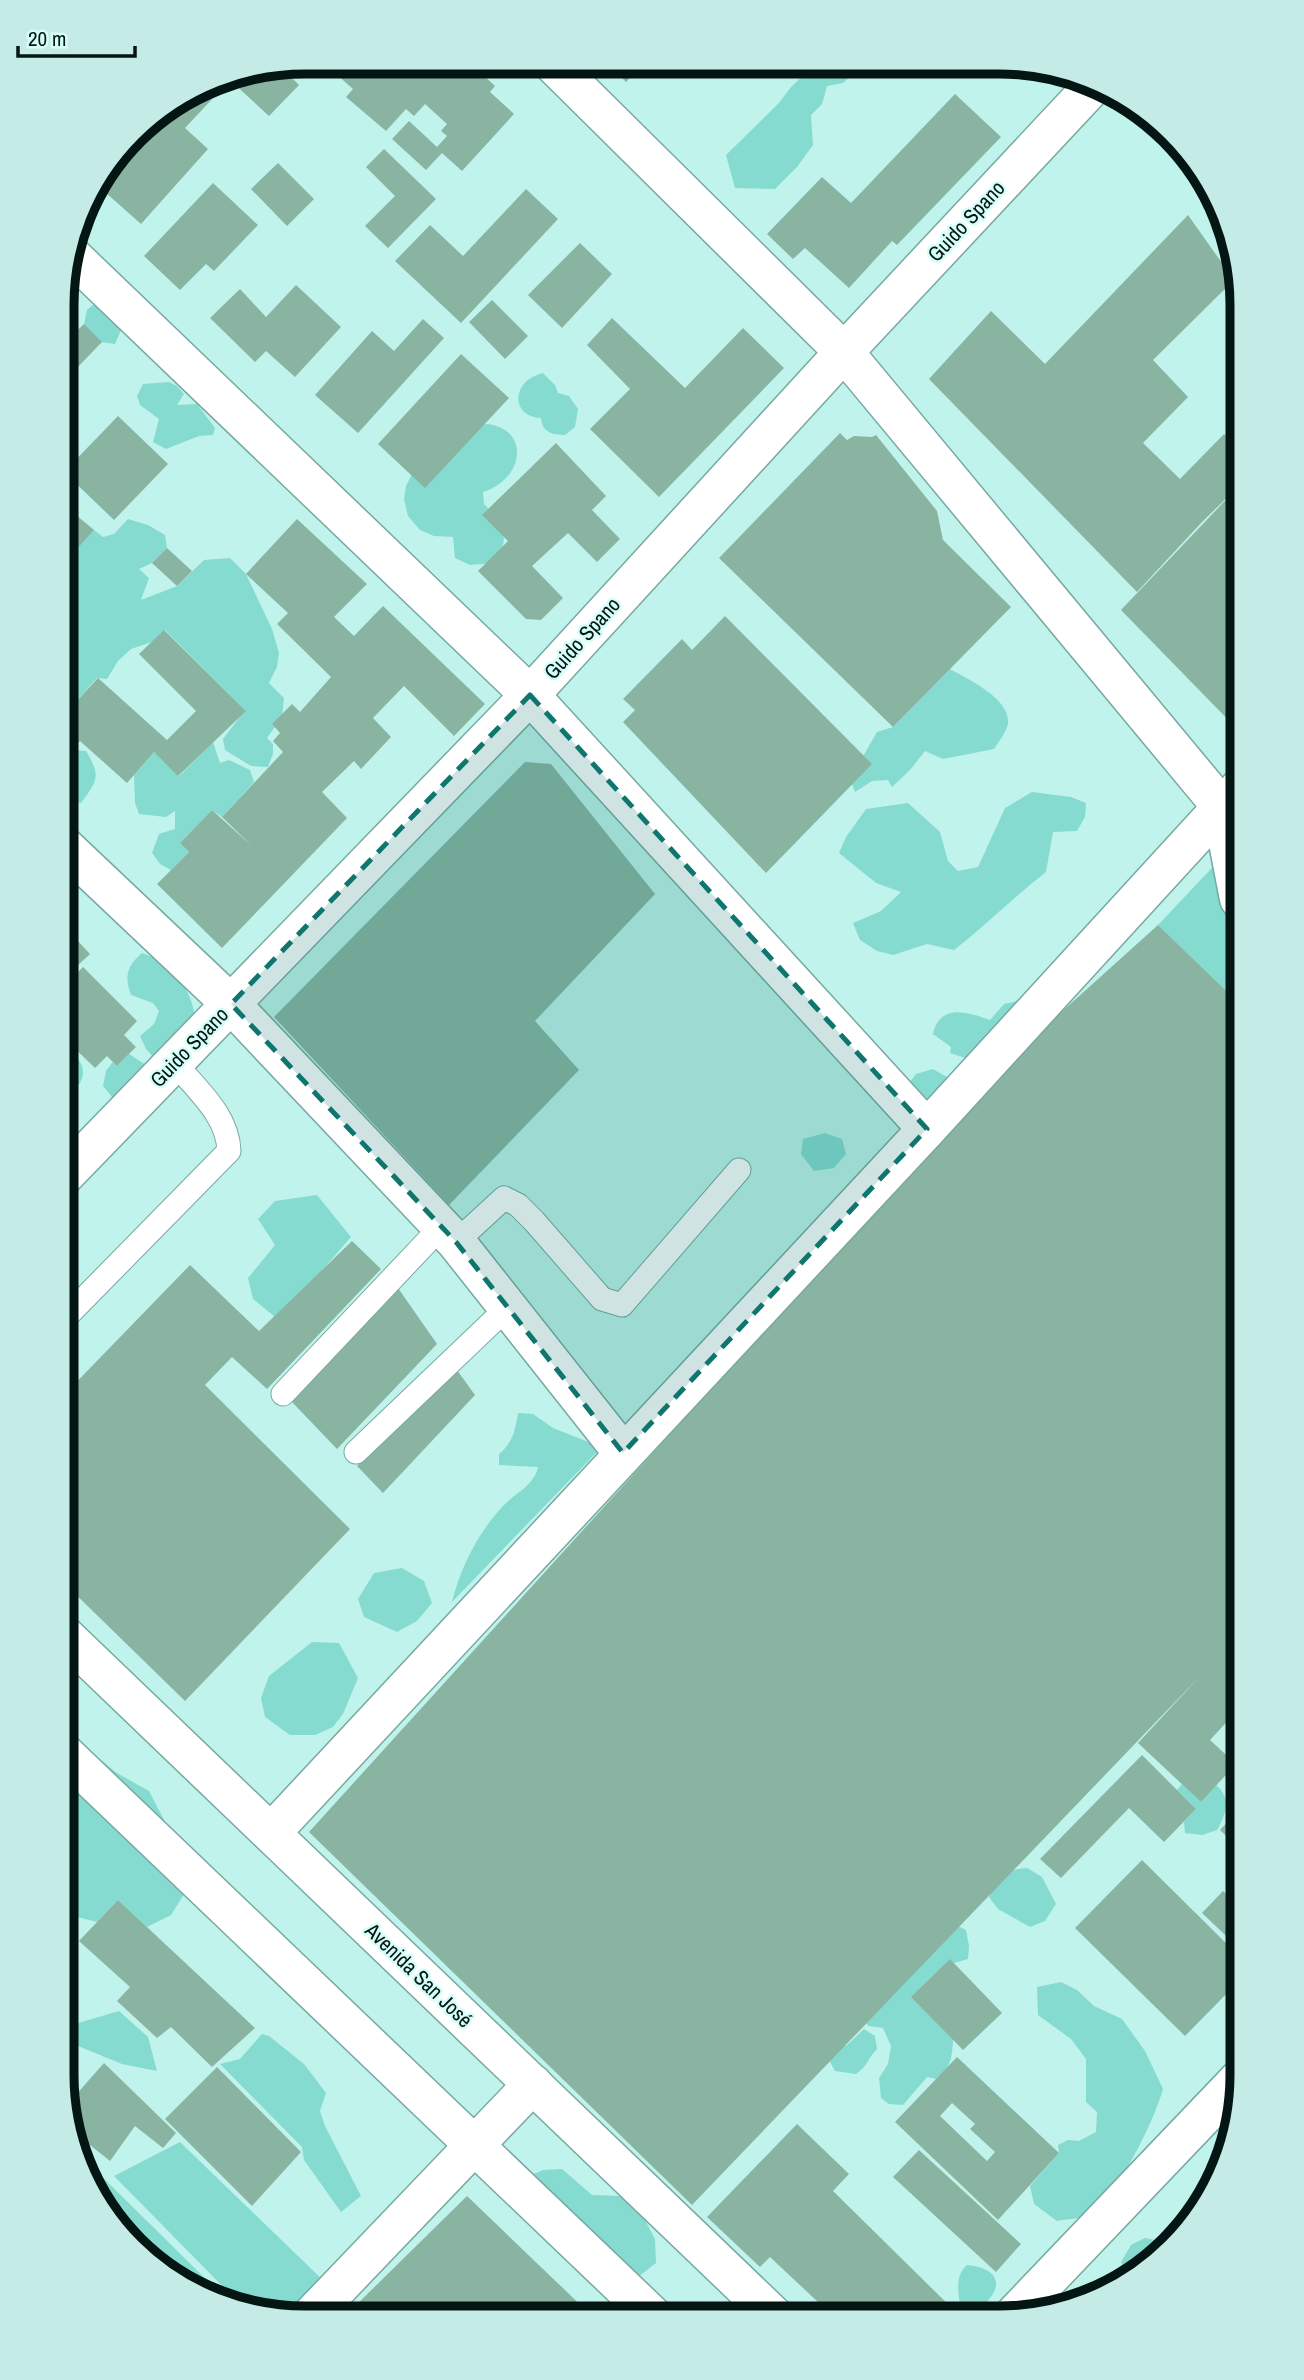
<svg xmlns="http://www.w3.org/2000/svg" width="1304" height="2380" font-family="'Archivo Narrow',sans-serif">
<rect width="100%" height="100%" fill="#c0f3ec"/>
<g fill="#86dbd1">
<polygon points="821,64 859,65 860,68 843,83 827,86 822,104 811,115 813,145 797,167 775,189 735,188 726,155 778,104 791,87 807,72"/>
<polygon points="100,299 123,325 115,344 93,341 84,324 87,310"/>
<path d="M543,373L555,385L558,393L569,396L578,409L575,427L565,435C552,435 542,432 541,418C510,417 511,380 543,373Z"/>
<polygon points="169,382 177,386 184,394 177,405 197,404 215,428 213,435 199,436 166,449 153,442 159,419 140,405 137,396 143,384"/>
<path d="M487,424C531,429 524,480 483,492L484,504C503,523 512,539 494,563L470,565L455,558L453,537L434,536L420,530L408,516L404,499L406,486L413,472L476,426Z"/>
<polygon points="128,519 148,525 165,535 167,548 152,563 139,569 149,578 141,600 177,586 204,560 230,558 246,574 272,629 279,653 277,667 269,683 284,698 282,717 267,738 273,744 273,754 268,767 251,766 225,750 223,739 245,710 165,630 152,642 131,649 118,661 107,679 97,678 63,716 63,551 70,557 94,530 103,537 114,534"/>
<path d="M950,669C968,679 1011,699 1008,724C1006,733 999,741 994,749L943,759L925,751L910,770L892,787L888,780L872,781L855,792L850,779L877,732L893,727Z"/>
<polygon points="213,742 220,763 229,760 250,770 254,782 222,817 212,810 180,843 189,852 171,870 160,864 152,853 159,834 175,829 175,811 166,817 139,814 135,803 134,775 154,752 179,776"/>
<path d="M72,750L86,751C101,776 98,780 81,803L67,801L63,798V760Z"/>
<path d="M1032,792L1071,797L1086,803L1085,817L1077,831L1053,832L1046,872C1014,897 986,925 954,950L927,944L893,955L877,951L860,940L853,923L881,911L901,892L876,883L839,853L846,837L866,809L908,803L940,832L948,861L958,871L978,867L1005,808Z"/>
<polygon points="1243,835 1243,1007 1158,925"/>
<path d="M142,953C171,963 192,988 195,1018L155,1059L146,1049L140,1036L154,1024L159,1011L153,1003L131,995C124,976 127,966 142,953Z"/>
<path d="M1023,1000L980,1063L950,1053L951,1047L933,1034C940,1003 968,1012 990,1020L1004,1004Z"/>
<path d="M62,1046C90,1061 90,1084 62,1098Z"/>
<polygon points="129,1054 146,1065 136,1092 112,1097 103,1086 106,1071 113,1062 117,1066"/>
<polygon points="933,1069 952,1080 945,1131 906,1087 916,1074"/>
<polygon points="825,1133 842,1139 846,1154 834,1168 814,1171 801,1154 803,1139"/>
<polygon points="317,1195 351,1237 313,1281 275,1317 253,1299 248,1278 275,1245 258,1219 275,1201"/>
<path d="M518,1413L533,1414L553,1428L591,1443L623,1425L452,1602C461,1566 478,1533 503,1506C516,1492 534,1486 538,1467L499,1465V1454C513,1442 515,1431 518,1413Z"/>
<polygon points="402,1568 424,1581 432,1603 417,1621 397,1632 364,1617 358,1599 374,1573"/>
<polygon points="312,1642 339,1643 358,1678 343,1714 333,1727 315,1735 290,1735 265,1717 261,1698 269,1676"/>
<polygon points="62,1740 88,1750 117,1773 149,1791 177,1845 186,1891 171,1915 147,1927 118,1900 97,1922 77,1917 61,1921"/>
<path d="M1182,1784L1201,1802L1216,1785C1232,1798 1226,1815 1217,1830L1202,1835L1185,1833L1184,1822L1196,1809L1177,1790Z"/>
<path d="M1027,1868L1042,1877L1056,1904L1045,1921L1030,1927L998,1909L989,1897C997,1875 1004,1870 1027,1868Z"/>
<path d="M948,1921L966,1930L969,1946L968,1959L954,1963L950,1960C951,1982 958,2050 948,2066C946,2071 940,2075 936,2079L927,2077L903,2105L889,2104L881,2098L879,2078L888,2064L891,2046L883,2028L869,2026L859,2017Z"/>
<path d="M1061,1982L1077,1990L1094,2006L1122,2019L1145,2051L1163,2089C1154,2121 1118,2196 1089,2214C1081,2219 1067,2219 1057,2221L1034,2204L1030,2186L1059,2153L1058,2145L1068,2140L1079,2141L1096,2132L1097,2112L1086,2102V2059L1071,2039L1038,2015L1037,1987Z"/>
<polygon points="119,2011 148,2037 157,2071 122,2064 61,2039 61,2028"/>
<path d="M864,2029L875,2036L877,2049C868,2058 867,2067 856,2074L835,2071L828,2058L836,2044L846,2046Z"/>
<polygon points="262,2034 269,2036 304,2064 326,2093 320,2111 325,2126 361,2196 341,2212 304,2160 302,2147 220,2064 240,2059"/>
<polygon points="180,2142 327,2284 298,2317 273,2317 238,2302 114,2176"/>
<polygon points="73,2148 223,2296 156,2268 103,2211"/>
<polygon points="562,2169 592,2195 620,2196 644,2218 655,2239 656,2263 629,2284 529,2176 543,2170"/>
<polygon points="1145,2238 1159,2241 1165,2250 1147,2269 1128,2278 1121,2262 1131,2245"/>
<path d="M967,2265C1002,2268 1005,2290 978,2309L962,2304L963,2319C960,2301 952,2278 967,2265Z"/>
</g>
<g fill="#8ab4a2" fill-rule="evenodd">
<polygon points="345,62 439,62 433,69 439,75 450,62 469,62 495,86 490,92 514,114 462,171 442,153 426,170 392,139 409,121 437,147 447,136 441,131 447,124 425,104 414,116 406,109 386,131 346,97 353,89 335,73"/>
<polygon points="607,63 644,63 626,82"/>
<polygon points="280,66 299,85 269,116 230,80 185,128 208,149 141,224 96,184 149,119 212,80"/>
<polygon points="955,94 1001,137 897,245 892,241 849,288 805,248 793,259 767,234 822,177 851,203"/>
<polygon points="384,149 436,199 388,248 365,226 395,196 366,167"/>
<polygon points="278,163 314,199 287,226 251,189"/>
<polygon points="213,183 258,225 214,271 206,264 180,290 144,256"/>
<polygon points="526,189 558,219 461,323 395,261 430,225 463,256"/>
<polygon points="1188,215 1234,280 1153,360 1188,397 1143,443 1180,479 1224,434 1243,452 1243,735 1121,610 1240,485 1202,522 1137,592 929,379 991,311 1045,364"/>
<polygon points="580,243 612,274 562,328 528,295"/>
<polygon points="296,285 341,327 295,377 266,351 255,362 210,318 240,289 266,317"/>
<polygon points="492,300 528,336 505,359 469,322"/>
<polygon points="612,318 685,388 743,328 784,368 659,497 590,429 630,389 587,345"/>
<polygon points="423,319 444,338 358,433 315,395 372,331 394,351"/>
<polygon points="84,324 102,342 75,370 63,358 63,344"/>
<polygon points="461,354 509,398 425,488 378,444"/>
<polygon points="118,416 168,464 114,520 64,472"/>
<polygon points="840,433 847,440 854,436 872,437 876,435 937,511 943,540 1011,607 893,727 719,558"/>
<polygon points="556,443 606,496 592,510 620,539 597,562 568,533 532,566 563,598 541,620 526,619 478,571 508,541 482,515"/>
<polygon points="63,504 94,530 70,557 63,551"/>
<polygon points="297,519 367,584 334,617 354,636 383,606 485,704 454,736 404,686 373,718 391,737 361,769 354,761 322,792 347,818 222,948 157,884 189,852 180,843 212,810 252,846 222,817 283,752 273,741 280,733 272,724 292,704 300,712 331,677 277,624 288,613 246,574"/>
<polygon points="167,548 192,571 177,586 152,563"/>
<polygon points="725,616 872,764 766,873 623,722 635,710 623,699 682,639 692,650"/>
<polygon points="164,630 246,711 178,776 154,752 127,783 80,741 63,760 63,716 98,678 167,740 196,711 139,654"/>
<polygon points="525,762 551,764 655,894 535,1021 579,1070 449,1205 274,1017"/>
<polygon points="63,925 90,954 62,980 63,938"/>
<polygon points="1158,925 1243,1007 1242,1717 1236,1712 1210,1740 1236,1764 1201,1802 1138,1743 1202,1674 692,2205 309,1832 945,1131 1037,1034"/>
<polygon points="83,967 137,1021 124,1035 136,1047 117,1066 107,1056 95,1068 62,1036 62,988"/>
<polygon points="352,1241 381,1269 267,1389 232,1357 205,1385 350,1529 185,1701 62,1581 62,1397 190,1265 259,1331"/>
<polygon points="398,1288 437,1344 337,1449 292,1402"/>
<polygon points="454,1366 475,1395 383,1493 357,1466"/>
<polygon points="1142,1755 1196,1809 1164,1842 1129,1808 1061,1878 1040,1859"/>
<polygon points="1242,1806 1242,1851 1220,1830"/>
<polygon points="1142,1860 1242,1959 1242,1978 1185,2036 1075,1928"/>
<polygon points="1223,1891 1240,1907 1242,1905 1242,1951 1202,1913"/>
<polygon points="118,1900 255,2028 212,2067 171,2027 157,2038 117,2001 130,1987 79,1941"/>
<polygon points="950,1959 1002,2013 963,2050 911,1997"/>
<path d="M957,2057L1059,2153L998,2220L895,2122ZM952,2103L975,2124L970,2129L995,2152L987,2161L940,2116Z"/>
<polygon points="104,2063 176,2133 163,2148 135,2126 110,2161 70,2129 66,2106"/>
<polygon points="217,2067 301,2152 252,2206 165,2119"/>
<polygon points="797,2124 849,2174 833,2191 963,2319 835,2318 770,2257 760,2267 707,2217"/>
<polygon points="919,2150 1021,2244 996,2272 893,2177"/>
<polygon points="467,2196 594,2318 344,2317"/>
<polygon points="1199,2210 1193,2223 1147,2269 1139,2273"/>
</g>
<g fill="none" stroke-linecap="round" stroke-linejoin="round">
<defs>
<g id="service">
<polyline points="456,1242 504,1198 518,1205 534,1221 602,1299 622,1305 739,1170"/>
<path d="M62,1321L229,1151C228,1115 196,1089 174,1062"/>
<polyline points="283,1394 441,1227"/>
<polyline points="356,1452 508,1307"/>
</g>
<g id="minor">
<polyline points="552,63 844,352 1221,806 1239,899 1243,904"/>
<polyline points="69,253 530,695 927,1129"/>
<polyline points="63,845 231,1004 456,1242 623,1453"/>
<polyline points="62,1178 530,695 844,352 1091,88"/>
<polyline points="271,1833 927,1129 1243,784"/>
<polyline points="310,2317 533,2084"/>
<polyline points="1012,2317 1242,2076"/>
</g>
<g id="tertiary">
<polyline points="62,1633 776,2318"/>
<polyline points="62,1751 655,2318"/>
</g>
</defs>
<use href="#service" stroke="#78a8a2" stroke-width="25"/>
<use href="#minor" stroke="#78a8a2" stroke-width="41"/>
<use href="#tertiary" stroke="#78a8a2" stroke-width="41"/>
<use href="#service" stroke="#fff" stroke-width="23"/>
<use href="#minor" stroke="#fff" stroke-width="38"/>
<use href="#tertiary" stroke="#fff" stroke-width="38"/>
</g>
<path fill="#0f766e" fill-opacity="0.2" stroke="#0f766e" stroke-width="5" stroke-dasharray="14 9" stroke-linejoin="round" d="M530,695L927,1129L623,1453L456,1242L231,1004Z"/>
<g text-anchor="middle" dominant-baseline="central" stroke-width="5" stroke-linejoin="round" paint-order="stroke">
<g font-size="21" fill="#041614" stroke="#d6fef8">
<text transform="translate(966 221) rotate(-47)">Guido Spano</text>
<text transform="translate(582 638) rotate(-48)">Guido Spano</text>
<text transform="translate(189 1047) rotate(-46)">Guido Spano</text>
<text transform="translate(419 1975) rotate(44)">Avenida San José</text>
</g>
</g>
<path d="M0 0H1304V2380H0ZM305 74H999A231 231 0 0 1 1230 305V2075A231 231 0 0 1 999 2306H305A231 231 0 0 1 74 2075V305A231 231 0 0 1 305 74Z" fill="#c5ebe6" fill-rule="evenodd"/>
<path fill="none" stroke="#041614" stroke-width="9" d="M305 74H999A231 231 0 0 1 1230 305V2075A231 231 0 0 1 999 2306H305A231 231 0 0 1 74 2075V305A231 231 0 0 1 305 74Z"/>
<path d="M18 46v10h117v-10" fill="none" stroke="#041614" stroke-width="3.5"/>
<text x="28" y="46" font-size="21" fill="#041614" stroke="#d6fef8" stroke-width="5" paint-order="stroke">20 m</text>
</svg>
